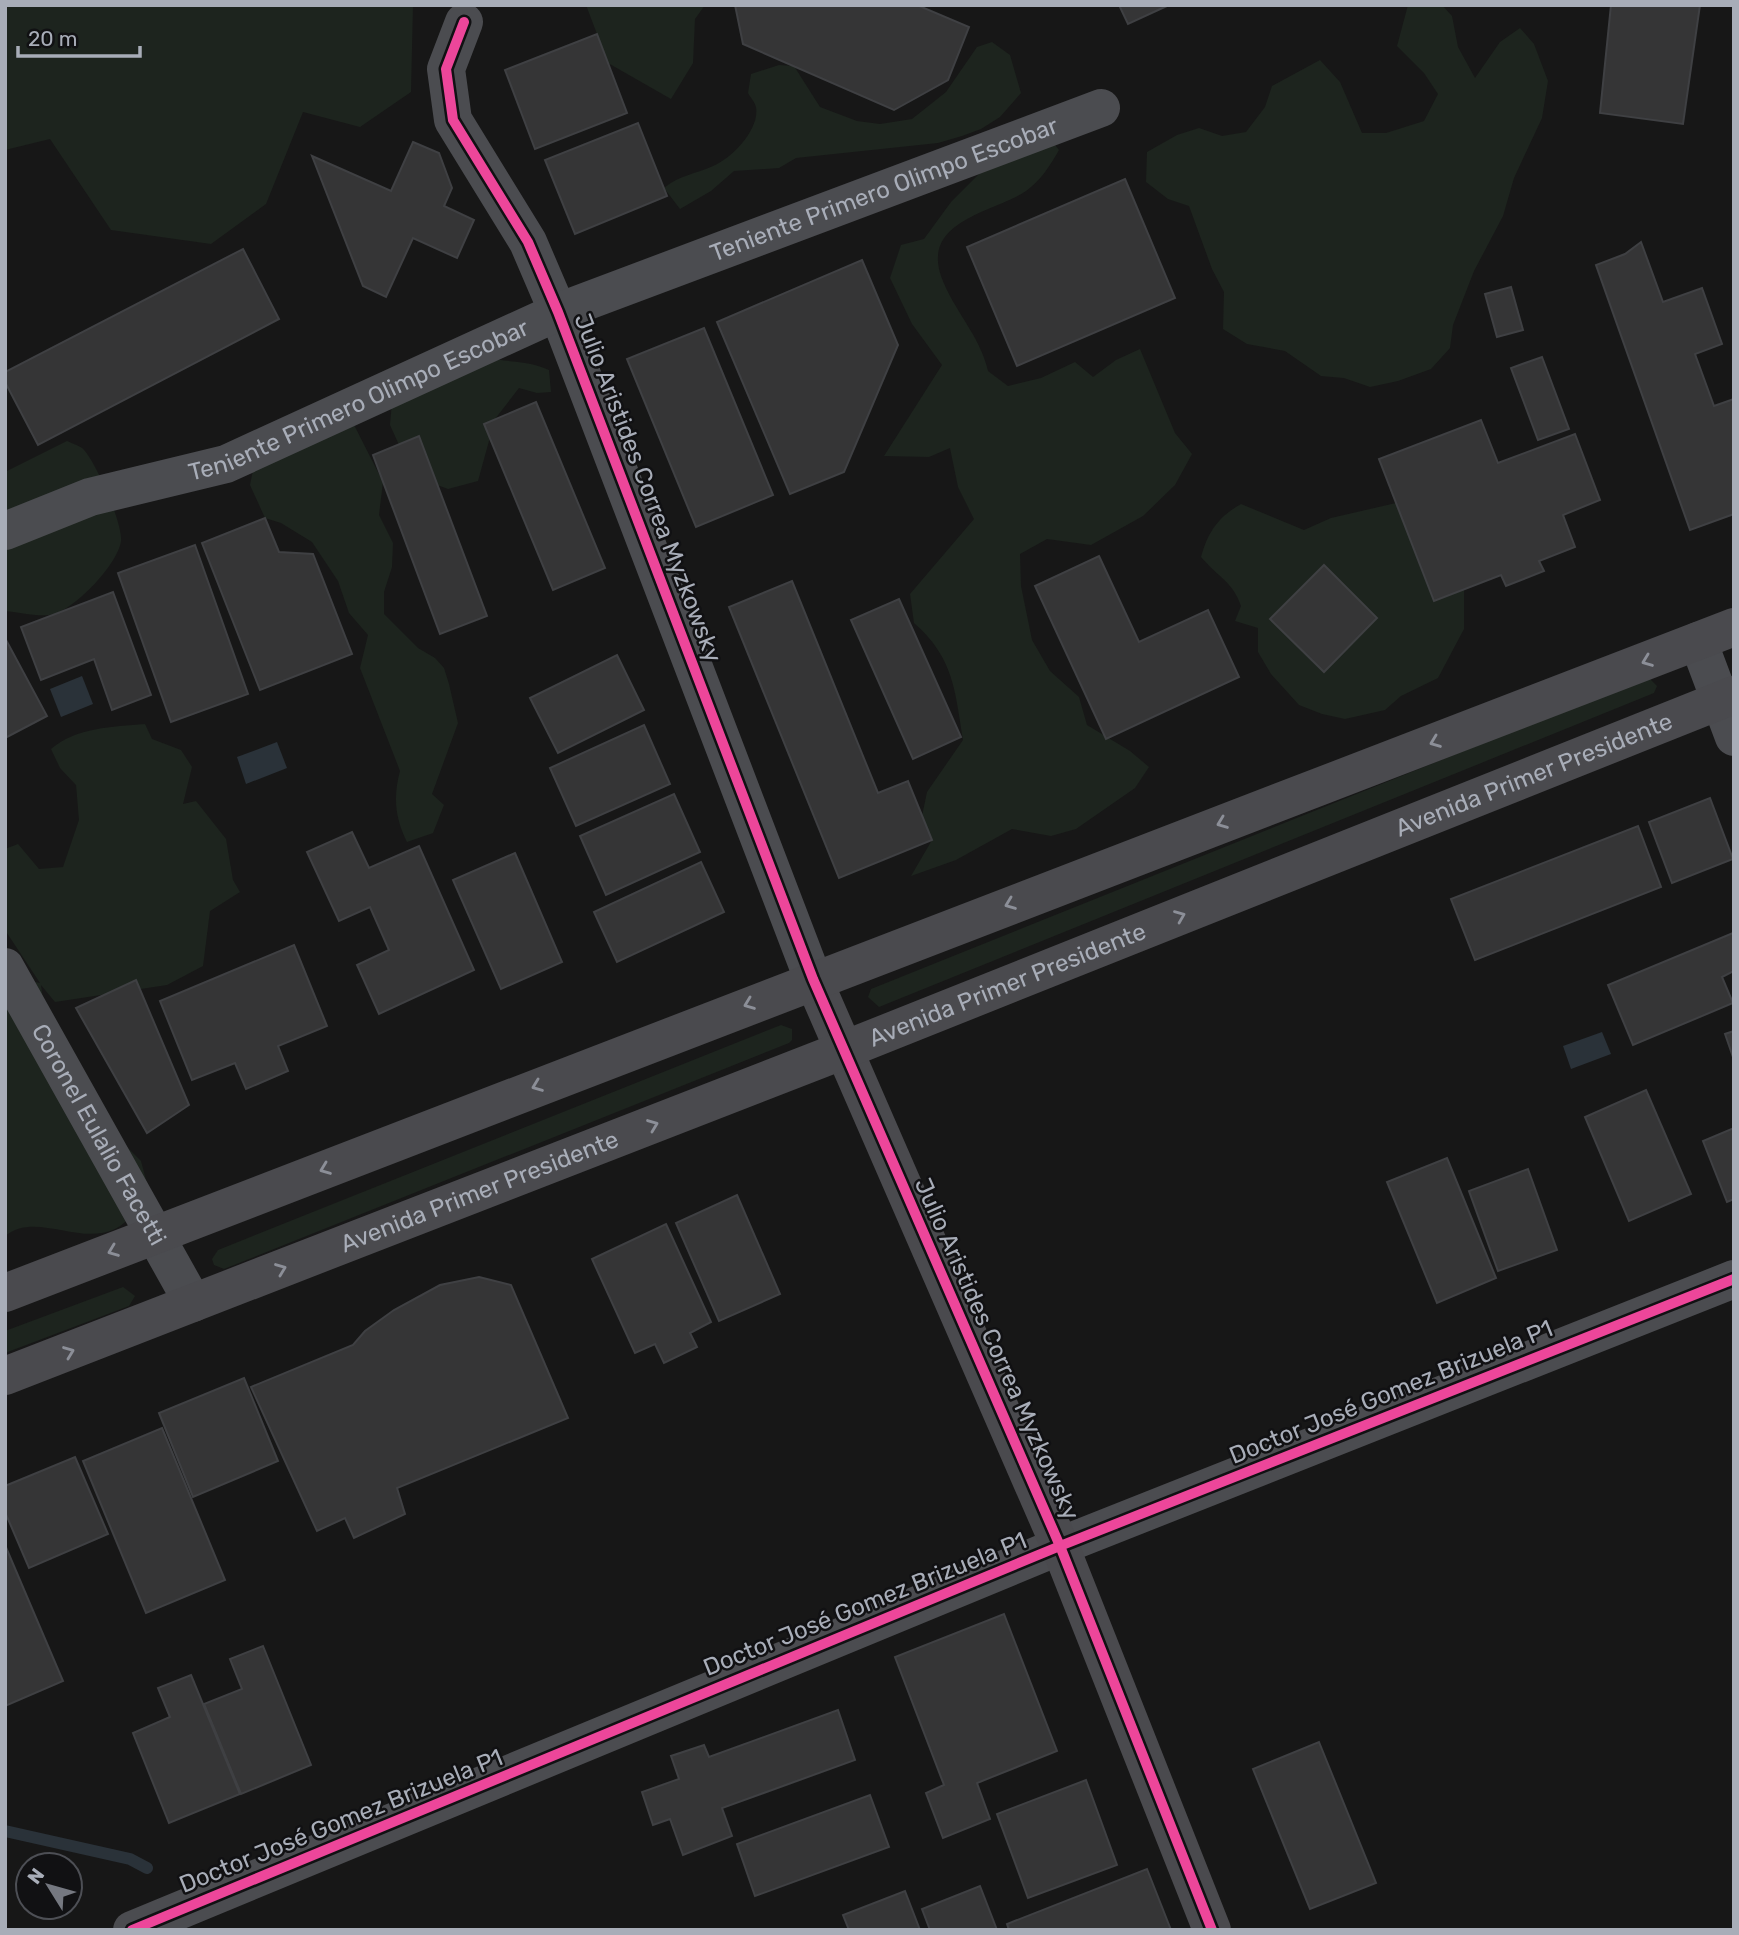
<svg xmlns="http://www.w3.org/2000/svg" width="1739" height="1935" font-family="Rubik,sans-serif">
<rect width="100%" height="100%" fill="#171717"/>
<g fill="#1d241e">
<polygon points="5,5 413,5 411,92 360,127 303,112 266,204 211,244 111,230 50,139 5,150"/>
<polygon points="586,5 705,5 695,19 693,63 671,99 608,63"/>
<polygon points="1408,5 1442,5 1452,16 1458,47 1475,78 1500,42 1520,28 1534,44 1548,81 1542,118 1514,178 1503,216 1474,271 1453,325 1450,348 1431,369 1398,381 1370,387 1344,378 1321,376 1285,351 1247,344 1223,329 1224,292 1212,269 1189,206 1168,199 1146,182 1147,152 1177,135 1199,128 1222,136 1246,132 1265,107 1272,86 1320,60 1340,82 1362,133 1386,133 1424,121 1438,94 1424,73 1397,46"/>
<path d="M992,42L1010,55L1021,93L1000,117L981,129L962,136L938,143L796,158L779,168L734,171L711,191L680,209L664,188C679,175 696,174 713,166C732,158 760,129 756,107C755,102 750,97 748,93L751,74L779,65L794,66L820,107L857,121L880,124L912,119L946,92L977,47Z"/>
<path d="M1042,128L1059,150C1050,166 1041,180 1026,191C995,212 922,220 941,276C953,310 980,335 988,371L1008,386L1041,378L1075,362L1093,377L1116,360L1140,349L1175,433L1192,454L1175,485L1143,516L1091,545L1047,539L1020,554L1021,586L1032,640L1050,671L1079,697L1087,725L1130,751L1149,767L1135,788L1076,829L1051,836L1012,829L956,860L911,876L932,840L922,816L927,792L963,740C955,691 954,658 914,623L910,594L974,519L958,487L950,448L929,457L884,456L942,365L912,324L890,278L901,245L924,239L951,202L986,167Z"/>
<path d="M485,356C508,364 526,359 549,370L551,392L537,393L519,388L495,419L478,481L448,489L413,476L390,425L392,402Z"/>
<path d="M351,419L383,482L379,515L393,543L392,567L384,592V614L418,648L435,658L444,668L449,684L458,723L432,794L444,805L433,833L407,842C395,818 393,797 400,771L360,668L368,635L349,613L338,581L312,542L281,523L265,518L250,485L254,465Z"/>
<path d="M67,441C71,443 78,445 82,448C95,459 123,524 121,541C118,564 76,608 54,614C41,618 19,612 5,611V472Z"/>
<path d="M1396,503L1414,504L1452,545L1464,590V629L1438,678L1401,696L1385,710L1345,719L1322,714L1299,705L1271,674L1258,652V628L1235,621L1241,606C1233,582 1218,577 1201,557C1208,532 1218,517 1241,504L1304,530L1331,518Z"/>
<polygon points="1648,677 1657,686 1654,693 879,1007 868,997 871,989"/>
<path d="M145,724L152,739L181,750L192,767L183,804L196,801L226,839L233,880L240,892L210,911L203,966L167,985L55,1002L41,985L45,1013L120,1140L141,1161L150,1195C140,1205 128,1223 115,1229C80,1246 35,1211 5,1236V985L10,977L40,983L5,930V849L18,844L39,869L63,867L79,820L76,785L60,768L51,749C77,727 112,727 145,724Z"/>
<polygon points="781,1025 792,1029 792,1040 789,1043 224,1269 214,1265 212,1259 218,1250"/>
<polygon points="123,1287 135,1296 129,1306 5,1353 5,1331"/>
</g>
<g fill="#2a3239">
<polygon points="82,676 93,704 61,717 50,689"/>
<polygon points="277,742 287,768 246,784 237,757"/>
<polygon points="1602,1032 1611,1054 1571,1069 1563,1046"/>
</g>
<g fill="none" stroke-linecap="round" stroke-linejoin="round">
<polyline stroke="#2a3239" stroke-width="12" points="5,1831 130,1859 147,1868"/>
</g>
<g fill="#353536" stroke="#3f4043" stroke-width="2">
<polygon points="735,5 917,5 969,27 948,80 894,110 743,44"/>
<polygon points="1119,5 1169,5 1128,24"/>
<polygon points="1611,5 1700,5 1683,124 1600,113"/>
<polygon points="597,34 627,113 535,149 505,70"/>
<polygon points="638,123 667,196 575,234 545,160"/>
<polygon points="413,142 439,153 452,188 444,206 474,220 457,258 413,238 386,297 363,286 312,156 391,191"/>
<polygon points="1125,179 1175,298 1017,366 967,247"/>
<polygon points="1641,242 1663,302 1702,288 1722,344 1695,354 1714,406 1734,399 1734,514 1690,530 1596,265 1625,254"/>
<polygon points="243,249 279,319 38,445 5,382 5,372"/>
<polygon points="862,260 898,345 844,472 790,494 717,322"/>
<polygon points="1511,287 1523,330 1497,337 1485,294"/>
<polygon points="704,328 773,495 696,527 627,359"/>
<polygon points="1542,357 1569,429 1538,440 1511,368"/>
<polygon points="536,402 605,568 553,590 484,424"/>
<polygon points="1481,420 1498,463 1575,434 1600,500 1563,515 1575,547 1539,561 1544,571 1506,586 1501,575 1434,601 1379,459"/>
<polygon points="419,436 487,616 440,634 373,455"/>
<polygon points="265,518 279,552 313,554 352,654 260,690 202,543"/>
<polygon points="195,545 248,694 171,722 118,573"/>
<polygon points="1099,556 1139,642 1208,610 1239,677 1106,739 1035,586"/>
<polygon points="1324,565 1377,618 1324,672 1270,619"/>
<polygon points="792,581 878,793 908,781 932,840 839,878 729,607"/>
<polygon points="113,592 151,695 112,710 94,659 41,680 21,627"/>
<polygon points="899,599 961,737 913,759 851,620"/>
<polygon points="5,638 47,716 5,738"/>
<polygon points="617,655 644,710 558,753 530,698"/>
<polygon points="644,725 670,784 576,826 550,768"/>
<polygon points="674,794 700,852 606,895 580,836"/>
<polygon points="1710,798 1733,859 1672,883 1649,822"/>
<polygon points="1638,826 1661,887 1475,960 1451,899"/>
<polygon points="352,832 369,868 419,846 474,970 379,1014 357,965 389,950 370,907 339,921 307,852"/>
<polygon points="515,853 562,962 501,989 453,880"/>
<polygon points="701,862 724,912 617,962 594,912"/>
<polygon points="1733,933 1734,971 1722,977 1733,1003 1633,1045 1608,985"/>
<polygon points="294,945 327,1026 278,1046 288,1071 246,1089 235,1063 192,1080 160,1001"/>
<polygon points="136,980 189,1105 147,1133 76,1008"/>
<polygon points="1734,1031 1734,1060 1725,1034"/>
<polygon points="1646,1090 1691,1194 1629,1221 1585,1117"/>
<polygon points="1734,1128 1734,1199 1727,1202 1703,1141"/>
<polygon points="1447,1158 1496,1278 1437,1303 1387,1182"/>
<polygon points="1528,1169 1557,1250 1498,1271 1469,1191"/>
<polygon points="737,1195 780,1294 719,1321 676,1223"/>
<polygon points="666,1224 711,1322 690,1333 697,1347 664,1363 655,1344 635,1353 592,1259"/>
<polygon points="479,1277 511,1285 568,1418 397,1488 405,1514 354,1538 345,1518 317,1531 251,1387 353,1345 365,1331 394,1310 440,1285"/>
<polygon points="244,1378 278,1461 193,1497 159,1413"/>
<polygon points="162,1428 225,1580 146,1613 83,1461"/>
<polygon points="75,1457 108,1534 29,1568 5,1512 5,1486"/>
<polygon points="5,1545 63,1681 5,1706"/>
<polygon points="1004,1614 1057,1751 977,1783 990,1819 943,1838 926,1793 944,1785 895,1657"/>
<polygon points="263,1646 311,1765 241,1794 204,1704 242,1689 230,1659"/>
<polygon points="191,1675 240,1794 169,1823 133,1733 170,1717 158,1688"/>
<polygon points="838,1710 855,1760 722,1808 732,1836 683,1855 670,1819 653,1825 642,1792 679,1779 671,1756 704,1745 709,1757"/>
<polygon points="1319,1742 1376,1883 1310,1909 1253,1769"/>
<polygon points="1086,1780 1117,1865 1028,1898 997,1814"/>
<polygon points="870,1795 889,1847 755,1896 737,1844"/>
<polygon points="1147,1869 1171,1930 1009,1930 1007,1924"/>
<polygon points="980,1886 997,1930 930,1930 922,1909"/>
<polygon points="905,1891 920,1930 849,1930 843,1915"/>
</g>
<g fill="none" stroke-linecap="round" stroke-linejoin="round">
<g stroke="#4b4c50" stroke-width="38">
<polyline points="464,22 446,69 453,120 528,242 558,312 813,979"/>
<path id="s1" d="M5,531L90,497L226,464L558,312L1101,108"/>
<polyline points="1698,641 1734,737"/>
<path id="s2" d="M5,967L193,1303"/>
<polyline points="132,1930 1060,1546 1734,1279"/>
</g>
<g stroke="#4a4a4e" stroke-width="38">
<polyline points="813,979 1060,1546 1212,1930"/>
<polyline points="5,1293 1734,627"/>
<path id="s3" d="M5,1376L844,1050L1734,695"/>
</g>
<defs>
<g id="cycleway">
<polyline points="464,22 446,69 453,120 528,242 558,312 813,979 1060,1546 1212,1930"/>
<polyline points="132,1930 1060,1546 1734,1279"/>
</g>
</defs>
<use href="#cycleway" stroke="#111113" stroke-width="15"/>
<use href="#cycleway" stroke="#ed469a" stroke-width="10"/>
</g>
<defs><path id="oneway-chevron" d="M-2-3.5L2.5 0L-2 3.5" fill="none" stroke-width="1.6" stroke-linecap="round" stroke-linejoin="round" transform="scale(1.75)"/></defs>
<g stroke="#8c8f98">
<use href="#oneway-chevron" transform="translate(1647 661) rotate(159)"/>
<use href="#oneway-chevron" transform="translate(1435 742) rotate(159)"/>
<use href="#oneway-chevron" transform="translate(1222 823) rotate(159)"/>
<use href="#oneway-chevron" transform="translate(1010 904) rotate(159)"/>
<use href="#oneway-chevron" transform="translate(1180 916) rotate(-22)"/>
<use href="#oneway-chevron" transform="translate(749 1004) rotate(159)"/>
<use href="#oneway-chevron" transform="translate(537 1086) rotate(159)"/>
<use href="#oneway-chevron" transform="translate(653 1125) rotate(-21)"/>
<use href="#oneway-chevron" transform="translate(325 1169) rotate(159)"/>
<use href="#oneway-chevron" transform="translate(113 1251) rotate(159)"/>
<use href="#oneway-chevron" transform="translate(281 1269) rotate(-21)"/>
<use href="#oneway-chevron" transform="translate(69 1352) rotate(-21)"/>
</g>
<g text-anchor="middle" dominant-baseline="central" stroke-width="5" stroke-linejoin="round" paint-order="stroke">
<g font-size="24" fill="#a8adb8" stroke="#111113">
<text stroke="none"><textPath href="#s1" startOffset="945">Teniente Primero Olimpo Escobar</textPath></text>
<text stroke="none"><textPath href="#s1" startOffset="378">Teniente Primero Olimpo Escobar</textPath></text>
<text transform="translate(648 488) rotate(69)">Julio Aristides Correa Myzkowsky</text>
<text stroke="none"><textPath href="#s3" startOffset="1643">Avenida Primer Presidente</textPath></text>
<text stroke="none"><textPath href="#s3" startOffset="1076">Avenida Primer Presidente</textPath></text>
<text stroke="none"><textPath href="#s2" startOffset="192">Coronel Eulalio Facetti</textPath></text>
<text stroke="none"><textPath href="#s3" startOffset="509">Avenida Primer Presidente</textPath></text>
<text transform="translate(997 1349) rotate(66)">Julio Aristides Correa Myzkowsky</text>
<text transform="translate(1391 1392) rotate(-22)">Doctor José Gomez Brizuela P1</text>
<text transform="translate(865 1604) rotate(-22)">Doctor José Gomez Brizuela P1</text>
<text transform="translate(341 1821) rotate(-22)">Doctor José Gomez Brizuela P1</text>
</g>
</g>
<rect width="1739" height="1935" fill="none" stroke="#a8adb8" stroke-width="14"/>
<g transform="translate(49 1886) rotate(307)"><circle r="33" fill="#111113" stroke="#4d4f55" stroke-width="2"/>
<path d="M0-5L12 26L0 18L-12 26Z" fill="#757880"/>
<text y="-10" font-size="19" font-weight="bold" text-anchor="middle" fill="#a8adb8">N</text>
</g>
<path d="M18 46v10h122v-10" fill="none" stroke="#a8adb8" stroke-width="3.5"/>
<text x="28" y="46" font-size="21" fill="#a8adb8" stroke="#111113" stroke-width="5" paint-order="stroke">20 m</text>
</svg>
